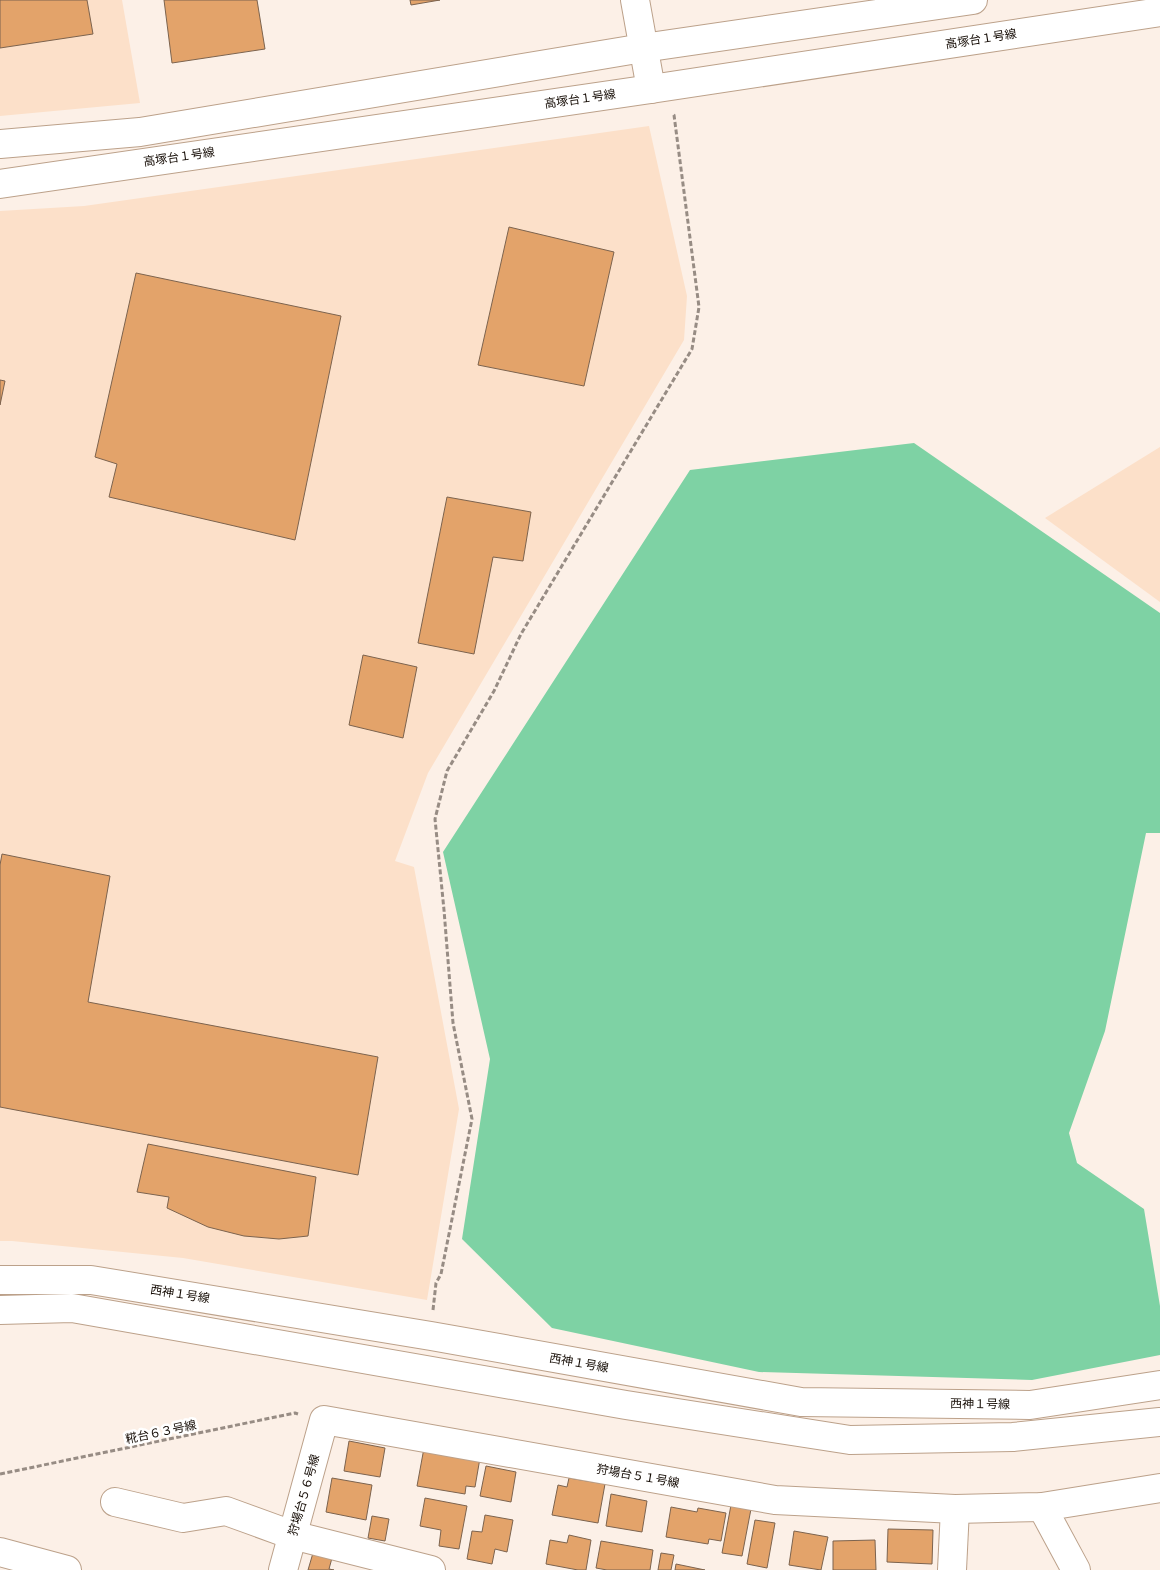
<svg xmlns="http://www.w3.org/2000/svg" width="1160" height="1570" viewBox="0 0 1160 1570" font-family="'Source Serif 4','Noto Sans JP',serif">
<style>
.built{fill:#fce0c9}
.forest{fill:#7ed2a4}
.building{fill:#e3a36a;stroke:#7c634e}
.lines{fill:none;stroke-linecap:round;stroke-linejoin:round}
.minor-casing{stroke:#bca18a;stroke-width:30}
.path{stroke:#978c84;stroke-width:3;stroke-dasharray:5 2.5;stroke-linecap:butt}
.minor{stroke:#fff;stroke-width:28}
.labels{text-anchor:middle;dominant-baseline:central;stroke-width:5;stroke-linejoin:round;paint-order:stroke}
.street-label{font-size:12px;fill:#160d06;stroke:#fff}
</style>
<rect width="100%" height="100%" fill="#fcf0e7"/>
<g class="built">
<polygon points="0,0 122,0 140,103 0,116"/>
<polygon points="649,126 687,296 684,340 428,773 395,861 414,867 459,1109 427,1300 183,1258 12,1241 0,1241 0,211 84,206"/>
<polygon points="1160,447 1160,602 1045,518"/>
</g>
<polygon class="forest" points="914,443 1160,613 1160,833 1146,833 1105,1031 1069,1133 1077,1163 1144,1209 1160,1306 1160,1355 1032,1380 759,1372 552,1328 462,1239 490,1059 443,852 690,470"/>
<g class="building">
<polygon points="0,0 87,0 93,34 0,48"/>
<polygon points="164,0 257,0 265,49 172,63"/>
<polygon points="410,0 440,0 411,5"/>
<polygon points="509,227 614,252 584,386 478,365"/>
<polygon points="136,273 341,316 295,540 109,497 117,464 95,457"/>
<polygon points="0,380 5,381 0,405"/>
<polygon points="447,497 531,512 523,561 493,557 474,654 418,643"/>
<polygon points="363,655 417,667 403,738 349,725"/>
<polygon points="2,854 110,876 88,1002 378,1057 358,1175 0,1107 0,865"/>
<polygon points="148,1144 316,1177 308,1236 279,1239 244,1236 208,1227 167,1208 169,1197 137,1192"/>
<polygon points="349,1441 385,1448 380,1477 344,1471"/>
<polygon points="424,1448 480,1458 475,1487 466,1486 465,1494 417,1486"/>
<polygon points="486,1466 516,1472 511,1502 480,1496"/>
<polygon points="332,1478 372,1485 366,1520 326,1512"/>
<polygon points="569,1478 605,1484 598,1523 552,1515 558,1485 567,1487"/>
<polygon points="611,1494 647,1501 642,1532 606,1526"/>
<polygon points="425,1498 467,1506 459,1549 439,1546 441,1530 420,1526"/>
<polygon points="731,1505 751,1509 742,1556 722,1553"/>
<polygon points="671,1507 697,1512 698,1508 726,1513 721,1541 709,1539 708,1544 666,1537"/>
<polygon points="485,1515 513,1520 507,1552 495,1549 492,1564 467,1559 472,1531 482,1532"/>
<polygon points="372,1516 389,1519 385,1541 368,1538"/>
<polygon points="755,1520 775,1523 767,1568 747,1564"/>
<polygon points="888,1529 933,1530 932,1564 887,1562"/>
<polygon points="794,1531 828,1537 821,1570 789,1565"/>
<polygon points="569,1535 591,1540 586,1570 578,1570 546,1564 550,1540 567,1543"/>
<polygon points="875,1540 876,1570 833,1570 833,1541"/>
<polygon points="601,1541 653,1550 650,1570 607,1570 596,1568"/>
<polygon points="313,1553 332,1558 329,1569 334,1570 308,1570"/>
<polygon points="661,1553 674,1555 671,1570 658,1570"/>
<polygon points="676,1564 705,1570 675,1570"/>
</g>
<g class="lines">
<defs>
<g id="minor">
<polyline points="635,0 651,89"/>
<polyline points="0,144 140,132 643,48 973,0"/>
<polyline points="0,184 651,89 1160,12"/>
<polyline points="0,1280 91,1280 431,1336 801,1402 1030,1405 1160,1385"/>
<polyline points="0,1310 72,1308 626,1405 850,1440 1013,1437 1160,1422"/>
<polyline points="115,1502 183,1518 226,1511 292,1535 431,1570"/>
<polyline points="1042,1507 1076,1570"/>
<polyline points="0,1552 67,1570"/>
<polyline points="283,1570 324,1420 775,1500 955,1509 1042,1507 1160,1488"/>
<polyline points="952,1570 955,1509"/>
</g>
</defs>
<use href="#minor" class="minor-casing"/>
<g class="path">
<polyline points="433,1310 436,1283 441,1274 472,1119 453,1023 444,910 435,819 447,771 494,691 521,634 692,349 699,307 674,115 673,114"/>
<polyline points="0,1474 295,1413 298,1414"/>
</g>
<use href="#minor" class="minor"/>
</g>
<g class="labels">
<g class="street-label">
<text transform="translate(981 39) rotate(-9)">高塚台１号線</text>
<text transform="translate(580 99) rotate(-8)">高塚台１号線</text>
<text transform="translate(179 157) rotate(-8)">高塚台１号線</text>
<text transform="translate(180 1294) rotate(9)">西神１号線</text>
<text transform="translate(579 1363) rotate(10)">西神１号線</text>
<text transform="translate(980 1404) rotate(1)">西神１号線</text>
<text transform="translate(161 1432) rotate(-12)">糀台６３号線</text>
<text transform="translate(638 1476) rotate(10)">狩場台５１号線</text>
<text transform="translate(304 1495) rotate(-74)">狩場台５６号線</text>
</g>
</g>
</svg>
